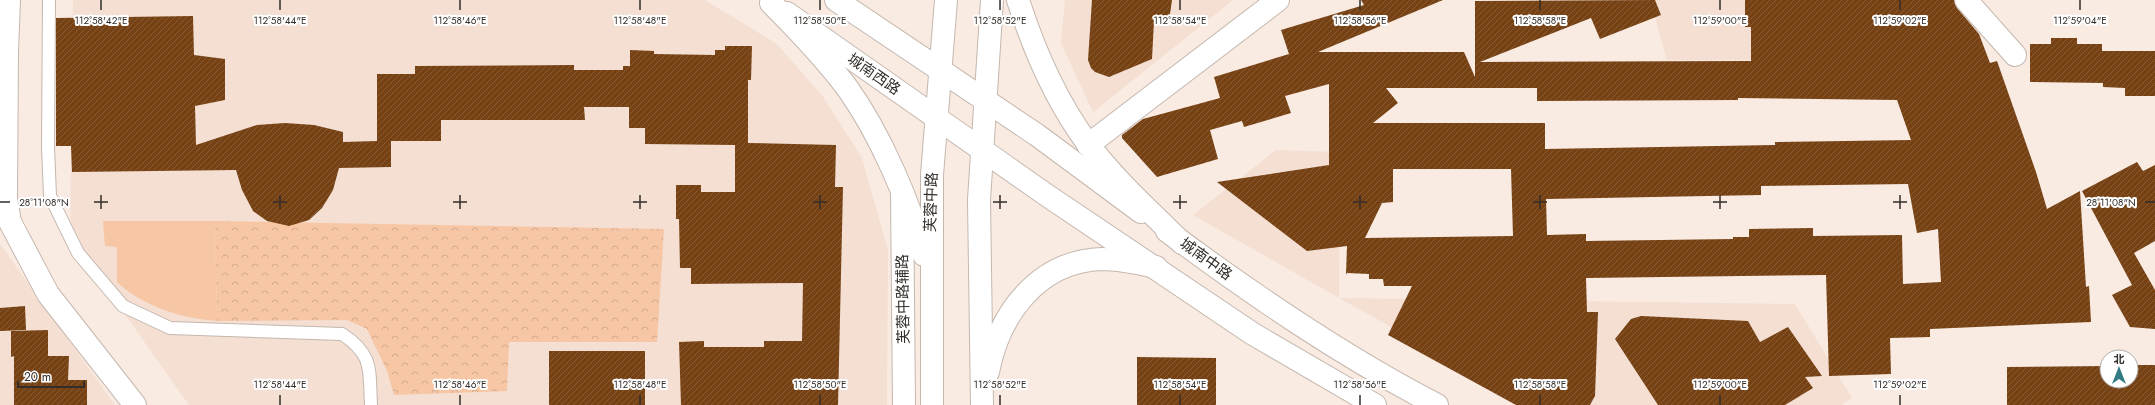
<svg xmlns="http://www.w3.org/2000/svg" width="2155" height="405" viewBox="0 0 2155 405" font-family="Jost,'Noto Sans SC',sans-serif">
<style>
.built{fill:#f4dfd2}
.park{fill:url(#park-crowns)}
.garden{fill:#f7c6a4}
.building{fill:url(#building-hatch);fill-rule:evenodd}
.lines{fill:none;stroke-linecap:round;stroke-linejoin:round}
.lane-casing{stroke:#c4b7ae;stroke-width:14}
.street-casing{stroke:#c4b7ae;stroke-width:24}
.secondary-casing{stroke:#c4b7ae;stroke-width:24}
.primary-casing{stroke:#c4b7ae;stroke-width:24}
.lane{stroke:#fff;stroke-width:12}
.street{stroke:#fff;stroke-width:22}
.secondary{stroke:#fff;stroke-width:22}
.primary{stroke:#fff;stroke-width:22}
.ticks{fill:none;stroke:#332e2a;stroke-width:1.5}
.labels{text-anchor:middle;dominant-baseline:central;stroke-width:4;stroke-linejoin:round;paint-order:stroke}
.street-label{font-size:15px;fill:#332e2a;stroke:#fff}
.ticks-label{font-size:10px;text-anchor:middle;fill:#332e2a;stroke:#fff;stroke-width:4;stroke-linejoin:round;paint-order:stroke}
</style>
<defs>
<pattern id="park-crowns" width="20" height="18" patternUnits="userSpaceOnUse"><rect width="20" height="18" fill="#f7c6a4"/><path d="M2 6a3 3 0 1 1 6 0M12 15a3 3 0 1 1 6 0" fill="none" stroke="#d4aa8d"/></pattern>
<pattern id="building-hatch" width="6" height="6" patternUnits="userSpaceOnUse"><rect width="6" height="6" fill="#764113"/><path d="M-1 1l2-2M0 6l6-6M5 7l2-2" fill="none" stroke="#855a35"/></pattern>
</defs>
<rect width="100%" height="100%" fill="#f9ebe2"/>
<g class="built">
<polygon points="73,0 705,0 777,44 824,98 862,158 888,250 887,405 189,405 70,237"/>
<polygon points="1065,0 1233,0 1093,112 1061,43"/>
<polygon points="1650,0 1959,0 1972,14 1887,60 1667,60"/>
<polygon points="1276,150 1340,152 1339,298 1795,304 1852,398 1842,405 1532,405 1339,298 1193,215"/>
<polygon points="0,244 115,405 0,405"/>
</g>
<polygon class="park" points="215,221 664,229 657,342 509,342 507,391 394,395 387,371 367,329 347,320 217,321"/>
<path class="garden" d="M103,221H215L217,321C181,318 144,307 117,282V247L105,246Z"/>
<g class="building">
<polygon points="1092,0 1172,0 1169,21 1154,21 1152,59 1109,77 1095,72 1091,68 1088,60"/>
<path d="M1361,0H1443L1318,52H1464L1475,77V1L1655,0L1661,15L1600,39L1591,18L1480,62L1751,61V27H1745V0H1954L1957,8L1979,34L1990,63L1997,61L2036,172L2047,209L2080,191L2086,287L2089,286L2091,322L1930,329V337L1890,338L1891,374L1829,376L1826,275L1586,278L1587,312H1598L1595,396L1590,405H1516L1388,335L1412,286H1384L1383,279H1369V274L1347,273L1346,275L1347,246L1307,251L1217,182L1329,165V84L1285,96L1291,113L1244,127L1242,121L1210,130L1218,159L1157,177L1122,138V135L1143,119L1220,98L1214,77L1289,54L1281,30L1364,5ZM1386,88H1537V101L1738,100V98L1897,100L1911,140L1775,142V145L1545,149V123H1373L1398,103ZM1393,169H1511L1513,236L1365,238L1382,203L1393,202ZM1908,184L1917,233L1938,229L1941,282L1903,284L1902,235L1813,236V228L1749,229V237H1733V239L1586,241V234L1547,235L1546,199L1761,195V186Z"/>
<polygon points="193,16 194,55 225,59 225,100 195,106 196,145 257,125 285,123 314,125 343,132 343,142 377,141 377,74 415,74 415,66 574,65 574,70 623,70 623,66 630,66 630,50 654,51 654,54 715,55 715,50 725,50 725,46 752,46 751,80 748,80 748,143 836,145 835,187 843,187 838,405 681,405 679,342 704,341 704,347 764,347 764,341 802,341 803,283 691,284 691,268 680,268 679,219 676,219 676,185 701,185 701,192 735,192 735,145 645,144 645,128 629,128 629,107 584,107 585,120 441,120 441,141 391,141 391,167 339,168 333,190 322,208 309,220 289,226 267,221 253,211 242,190 236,170 72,172 71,146 56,146 56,18"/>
<polygon points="2051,38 2077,38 2077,44 2102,44 2102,51 2155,51 2155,96 2125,96 2125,88 2103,87 2103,83 2030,82 2030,44 2051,44"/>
<polygon points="2137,162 2143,171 2155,165 2155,241 2134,253 2155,290 2155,329 2130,327 2112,295 2132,285 2082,191"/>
<polygon points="25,306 26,330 0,331 0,308"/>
<polygon points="1641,316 1748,321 1760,342 1788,327 1822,376 1805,377 1813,388 1785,405 1658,405 1615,339 1631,319"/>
<polygon points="48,330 48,356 69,356 68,380 87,380 87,405 14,405 14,356 11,357 11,331"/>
<rect x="549" y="351" width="96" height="54"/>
<polygon points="1137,357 1216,358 1216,405 1137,405"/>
<polygon points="2131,365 2155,365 2155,405 2007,405 2007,367 2107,366 2107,381 2131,381"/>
</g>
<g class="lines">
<defs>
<path id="lane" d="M49,0L48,147L50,196L78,253L123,306L170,328L342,334C374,355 369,370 371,405"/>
<g id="street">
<polyline points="9,0 7,51 6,198 10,222 48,294 135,405"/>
<polyline points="1966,0 2015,55"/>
<polyline points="1088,145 1278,0"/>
</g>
<g id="secondary">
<polyline points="836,0 1037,135 1141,212"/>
<polyline points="787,13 1045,194 1253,334 1375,405"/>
<polyline points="902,193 904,405"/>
<path d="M1167,231C1253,295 1342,356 1437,405"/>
</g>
<g id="primary">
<path d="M1018,0C1034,50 1056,101 1088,144C1115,180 1150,211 1182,243"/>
<path d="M771,3C798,30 825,58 848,89C880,134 909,201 924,255"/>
<path d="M988,372C999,314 1038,261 1102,259C1120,259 1138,263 1156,267"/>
<polyline points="932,405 932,175 946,0"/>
<polyline points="982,405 979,200 992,0"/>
</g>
</defs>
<use href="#lane" class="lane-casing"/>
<use href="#street" class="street-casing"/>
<use href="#secondary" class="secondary-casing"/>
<use href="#primary" class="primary-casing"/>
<use href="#lane" class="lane"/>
<use href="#street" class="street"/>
<use href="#secondary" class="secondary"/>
<use href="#primary" class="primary"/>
</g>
<path class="ticks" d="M101,0V10M280,0V10M460,0V10M640,0V10M820,0V10M1000,0V10M1180,0V10M1360,0V10M1540,0V10M1720,0V10M1900,0V10M2080,0V10M101,195V209M280,195V209M460,195V209M640,195V209M820,195V209M1000,195V209M1180,195V209M1360,195V209M1540,195V209M1720,195V209M1900,195V209M0,202H10M94,202H108M273,202H287M453,202H467M633,202H647M813,202H827M993,202H1007M1173,202H1187M1353,202H1367M1533,202H1547M1713,202H1727M1893,202H1907M2145,202H2155M280,395V405M460,395V405M640,395V405M820,395V405M1000,395V405M1180,395V405M1360,395V405M1540,395V405M1720,395V405M1900,395V405"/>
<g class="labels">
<g class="street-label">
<text transform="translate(874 74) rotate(35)">城南西路</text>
<text transform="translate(931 202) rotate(-88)">芙蓉中路</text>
<text transform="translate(1206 259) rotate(36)">城南中路</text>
<text transform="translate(903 299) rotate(-91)">芙蓉中路辅路</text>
</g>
</g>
<g class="ticks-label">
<text x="101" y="24">112°58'42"E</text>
<text x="280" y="24">112°58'44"E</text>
<text x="460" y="24">112°58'46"E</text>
<text x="640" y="24">112°58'48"E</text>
<text x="820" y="24">112°58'50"E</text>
<text x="1000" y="24">112°58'52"E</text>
<text x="1180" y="24">112°58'54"E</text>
<text x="1360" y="24">112°58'56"E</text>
<text x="1540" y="24">112°58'58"E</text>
<text x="1720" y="24">112°59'00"E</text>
<text x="1900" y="24">112°59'02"E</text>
<text x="2080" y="24">112°59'04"E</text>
<text x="44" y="206">28°11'08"N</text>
<text x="2111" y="206">28°11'08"N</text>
<text x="280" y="388">112°58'44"E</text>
<text x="460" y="388">112°58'46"E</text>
<text x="640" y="388">112°58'48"E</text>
<text x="820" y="388">112°58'50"E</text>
<text x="1000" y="388">112°58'52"E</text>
<text x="1180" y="388">112°58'54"E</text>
<text x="1360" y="388">112°58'56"E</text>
<text x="1540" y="388">112°58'58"E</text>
<text x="1720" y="388">112°59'00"E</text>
<text x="1900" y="388">112°59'02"E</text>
</g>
<g transform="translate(2119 369)"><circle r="19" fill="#ffffff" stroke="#adabaa"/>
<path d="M0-3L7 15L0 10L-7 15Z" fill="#337b84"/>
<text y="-6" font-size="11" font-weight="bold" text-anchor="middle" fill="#332e2a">北</text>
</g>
<path d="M18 381v6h66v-6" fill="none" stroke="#332e2a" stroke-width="2"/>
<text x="24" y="381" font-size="12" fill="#332e2a" stroke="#ffffff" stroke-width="3" paint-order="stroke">20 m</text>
</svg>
